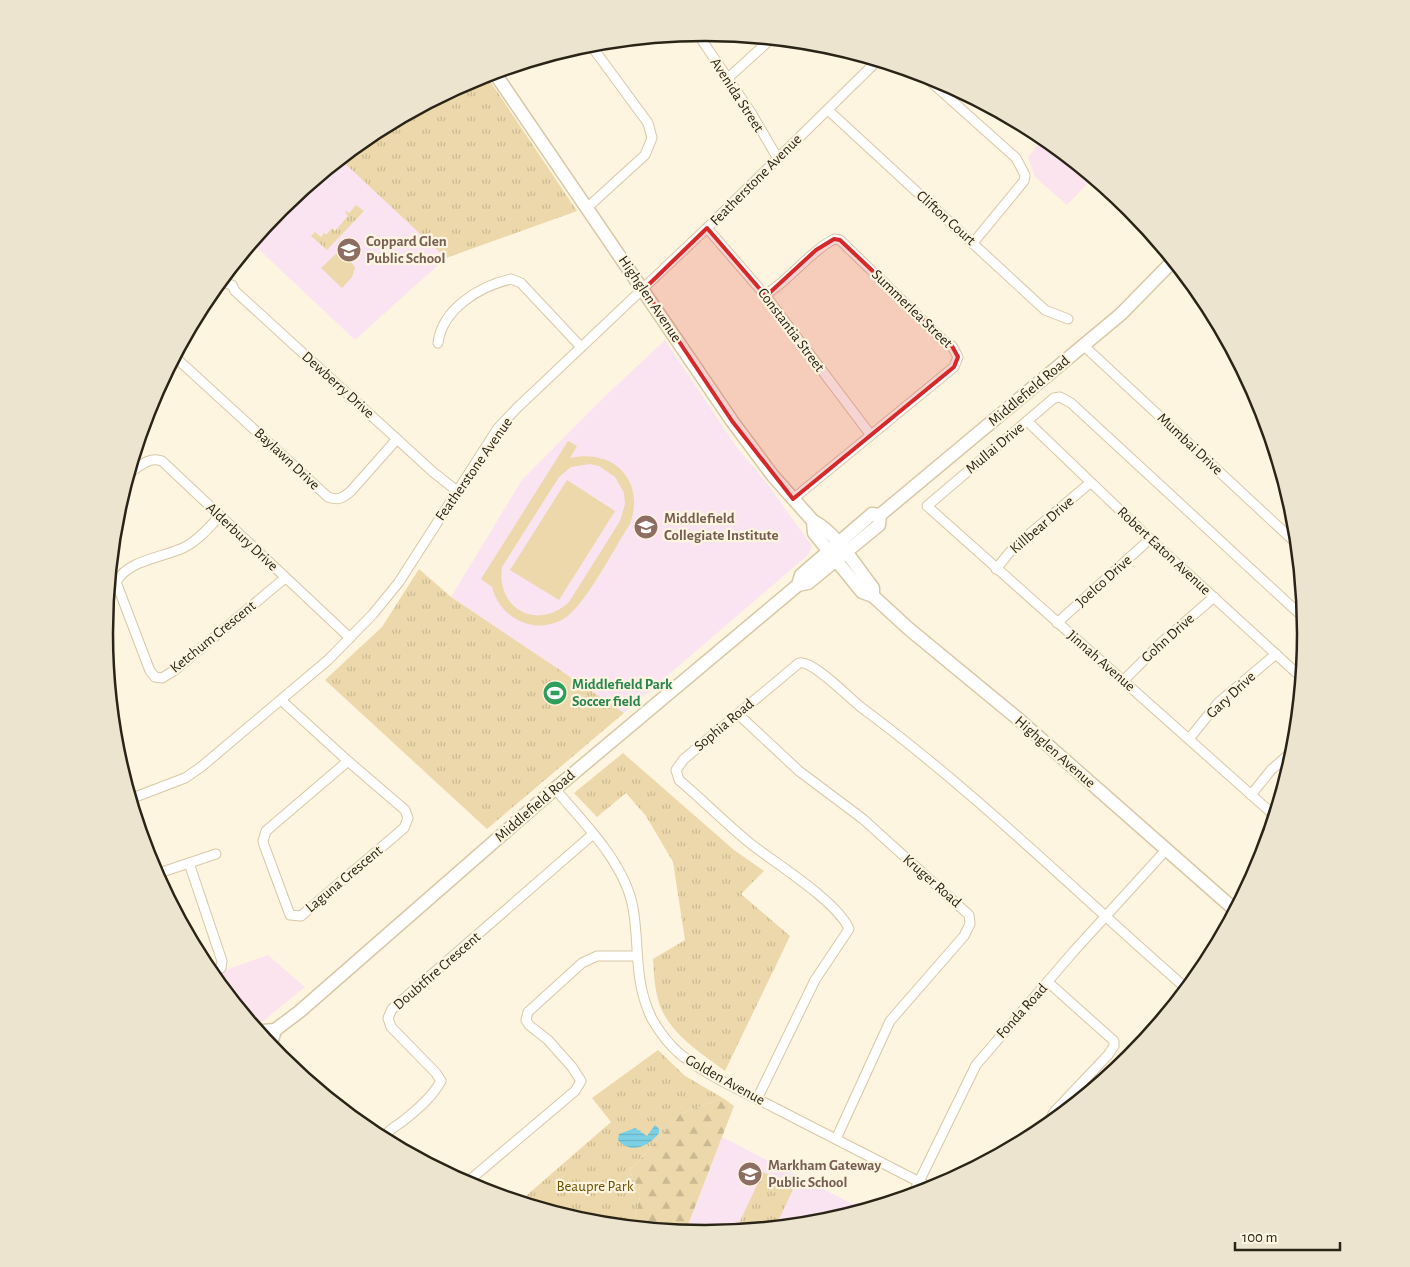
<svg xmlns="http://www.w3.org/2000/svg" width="1410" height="1267" viewBox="0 0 1410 1267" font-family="'Alegreya Sans',sans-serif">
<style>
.commercial{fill:#fce4ef}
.education{fill:#fae4f2}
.grass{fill:#ecd8aa;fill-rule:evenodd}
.forest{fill:url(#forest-firs)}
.park{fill:url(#park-tufts)}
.water{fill:url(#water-rules)}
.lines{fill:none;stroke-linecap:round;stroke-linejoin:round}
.street-casing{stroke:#d7c8a6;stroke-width:11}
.secondary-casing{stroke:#d7c8a6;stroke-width:15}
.street{stroke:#fff;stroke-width:9}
.secondary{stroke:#fff;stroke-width:12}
.marked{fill:#d62828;fill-opacity:0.2;stroke:#d62828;stroke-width:4;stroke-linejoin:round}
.labels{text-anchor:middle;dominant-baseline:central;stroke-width:4.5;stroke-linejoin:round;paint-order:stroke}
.street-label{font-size:15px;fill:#2a2417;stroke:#fef5e0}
.education-label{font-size:15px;font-weight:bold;fill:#785e54;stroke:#fef5e0;text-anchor:start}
.leisure-label{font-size:15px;font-weight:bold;fill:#27864d;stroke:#fef5e0;text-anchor:start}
.park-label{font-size:15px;fill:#6c5100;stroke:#fef5e0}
.rim{fill:none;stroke:#2a2417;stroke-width:2.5}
</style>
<defs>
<pattern id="forest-firs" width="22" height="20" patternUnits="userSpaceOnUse" patternTransform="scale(1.25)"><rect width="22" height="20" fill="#ecd8aa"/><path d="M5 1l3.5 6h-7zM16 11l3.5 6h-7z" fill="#cbb992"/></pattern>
<pattern id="park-tufts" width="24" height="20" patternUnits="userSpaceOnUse" patternTransform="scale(1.25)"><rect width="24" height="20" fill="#ecd8aa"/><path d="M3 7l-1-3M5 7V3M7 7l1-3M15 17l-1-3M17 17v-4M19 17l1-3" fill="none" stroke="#cbb992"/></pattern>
<pattern id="water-rules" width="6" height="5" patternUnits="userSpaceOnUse" patternTransform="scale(1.25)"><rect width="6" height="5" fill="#7cd0e5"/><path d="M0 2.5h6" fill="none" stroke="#6bb2c4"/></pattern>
</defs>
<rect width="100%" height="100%" fill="#fef5e0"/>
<g class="commercial">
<polygon points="1044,138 1093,178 1067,205 1035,177 1028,157"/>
<polygon points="268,955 305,987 255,1028 211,975"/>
</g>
<g class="education">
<polygon points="340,159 446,258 355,340 252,243 280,208"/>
<polygon points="665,340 738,449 767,483 812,546 808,555 624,713 451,597 522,480 602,399"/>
<polygon points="722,1137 864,1210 822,1223 705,1234 687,1233 688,1225"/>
</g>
<g class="grass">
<polygon points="340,250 346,253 355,268 352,277 342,288 321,268"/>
<path d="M568,441L577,446L570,458C613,448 646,480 630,524C615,547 590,596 570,614C557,626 536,629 520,621C505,614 496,602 492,587L481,579ZM590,464L599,466L615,477L624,493L625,504L620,521L569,602C538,631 496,610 502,567L559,477L571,467Z"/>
<polygon points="567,480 615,511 559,600 510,570"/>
</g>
<polygon class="forest" points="723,1098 734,1106 688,1225 687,1233 633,1227 640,1196 629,1169 636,1164 680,1114"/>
<g class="park">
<polygon points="486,75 577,211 446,258 340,159 371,134 475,78"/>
<polygon points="356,205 364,211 327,250 311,236 315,232 321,237 324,233 326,235 332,228 335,231 348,216 345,212 346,211 349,213"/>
<polygon points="419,569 451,597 624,713 487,829 325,680 382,627"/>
<path d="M623,753L734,850L764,871L741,894L790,936L725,1071C704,1055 678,1039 665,1016C655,1000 654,977 653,959L685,940L673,862L646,816L626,793L597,817L574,793Z"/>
<polygon points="658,1050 685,1076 723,1098 680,1114 636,1164 629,1169 640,1196 633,1227 587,1223 519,1202 611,1122 592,1098"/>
<polygon points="763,1172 794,1187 776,1226 767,1222 765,1226 755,1221 750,1230 735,1232"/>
</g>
<path class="water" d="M655,1125L659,1129V1133C649,1146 631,1155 618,1140L619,1134L635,1128L647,1136Z"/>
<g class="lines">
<defs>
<g id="street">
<polyline points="697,33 750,111 777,157"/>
<polyline points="922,74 1016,158 1025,175 1024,181 973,243"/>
<polyline points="728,78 771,39"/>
<polyline points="828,110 1045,310 1068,319"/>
<polyline points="588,207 645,155 652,138 648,123 590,44"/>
<polyline points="707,228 765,295 870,434"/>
<polyline points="220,282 232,285 235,291 433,472 457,491"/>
<path d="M765,295C791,279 808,253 834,239L840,240L944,341L952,346L958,357L954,367L793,499"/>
<path d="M438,343C442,309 480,286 511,279L521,283L581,347"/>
<polyline points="1083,345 1297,544"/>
<path d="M175,357L328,497C338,501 343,498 351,491L397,439"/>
<polyline points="1027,421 1150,539 1302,678"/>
<path d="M128,474C139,467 149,456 162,461L350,638"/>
<path d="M220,516C209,527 199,540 185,547C163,558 129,559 116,582L150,671L155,677L162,678L175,670L285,578"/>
<polyline points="996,569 1014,547 1090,483"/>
<polyline points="1057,623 1150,539"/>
<polyline points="1123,681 1161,643 1214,597"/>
<polyline points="281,700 348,761 405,810 408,818 404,828 301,916 290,915 264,845 263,841 266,831 348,761"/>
<polyline points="738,714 799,771 863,819 969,915 970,924 964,936 890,1021 836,1139"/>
<polyline points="1189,739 1218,703 1276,654"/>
<path d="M555,789C584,823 625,863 633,908C640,947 633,980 652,1019C659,1031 669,1045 680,1054C707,1076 744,1092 775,1108C828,1135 881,1162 933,1189"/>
<polyline points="1251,795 1271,770 1294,750"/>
<polyline points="130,799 185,778 201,767 328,660 373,614 399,582 498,428 517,408 707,228 877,61"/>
<polyline points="1275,816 927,506 1054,398 1060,397 1071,403 1305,619"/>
<polyline points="189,863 222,961 221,968 209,972"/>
<polyline points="156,874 216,854"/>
<path d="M757,1099L815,980L849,929C838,902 775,863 751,844C726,824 704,801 679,780L676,770L684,759L799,663C812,659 849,698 862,708C977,793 1079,895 1187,989"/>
<polyline points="1046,1128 1054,1112 1108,1055 1114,1046 1114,1041 1048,982"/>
<path d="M384,1140C387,1130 395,1127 403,1121C418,1109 432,1097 441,1081L436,1073L391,1027L388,1018L392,1009L592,835"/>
<polyline points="465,1184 575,1091 581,1081 572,1067 548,1040 529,1025 526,1020 528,1012 582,963 597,956 636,956"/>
<polyline points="912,1196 976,1065 1074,951 1166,850"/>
</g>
<g id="secondary">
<path d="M494,72L732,421L773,476L813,521C836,532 857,568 873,588V596"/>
<polyline points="813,521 814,533 862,592 873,596 909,629 1017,718 1235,910"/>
<polyline points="798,585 801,575 872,514 880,515"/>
<polyline points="260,1034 263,1031 275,1030 299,1012 544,798 798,585 808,583 879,525 880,515 1121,314 1173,261"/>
<polyline points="268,1044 272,1040 275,1030"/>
</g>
</defs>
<use href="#street" class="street-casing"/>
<use href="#secondary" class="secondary-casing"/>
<use href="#street" class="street"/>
<use href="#secondary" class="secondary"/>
</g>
<path class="marked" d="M707,228L766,296L816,250L834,239L840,240L952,346L958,357L954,367L793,499L732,421L644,289Z"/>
<defs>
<symbol id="school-disc" viewBox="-11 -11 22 22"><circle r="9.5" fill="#8d6e63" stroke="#fef5e0"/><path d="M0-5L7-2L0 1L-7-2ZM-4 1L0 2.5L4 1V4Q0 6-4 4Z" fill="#fff"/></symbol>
<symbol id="stadium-disc" viewBox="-11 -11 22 22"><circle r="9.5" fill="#2e9e5b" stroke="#fef5e0"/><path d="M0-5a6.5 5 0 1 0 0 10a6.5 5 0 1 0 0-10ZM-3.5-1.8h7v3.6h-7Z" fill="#fff"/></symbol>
</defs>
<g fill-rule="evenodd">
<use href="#school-disc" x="335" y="236" width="28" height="28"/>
<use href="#school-disc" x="632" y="513" width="28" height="28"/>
<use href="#stadium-disc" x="541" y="679" width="28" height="28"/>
<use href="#school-disc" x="736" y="1160" width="28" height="28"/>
</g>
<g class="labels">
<g class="street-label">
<text transform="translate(737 95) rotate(57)">Avenida Street</text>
<text transform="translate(756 180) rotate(-45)">Featherstone Avenue</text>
<text transform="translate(946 218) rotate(42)">Clifton Court</text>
<text transform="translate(650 299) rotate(56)">Highglen Avenue</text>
<text transform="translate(912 309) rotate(44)">Summerlea Street</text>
<text transform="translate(791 330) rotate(53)">Constantia Street</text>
<text transform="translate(338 385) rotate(42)">Dewberry Drive</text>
<text transform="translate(1029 391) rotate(-40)">Middlefield Road</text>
<text transform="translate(1190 444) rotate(43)">Mumbai Drive</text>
<text transform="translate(995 448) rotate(-40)">Mullai Drive</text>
<text transform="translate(287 459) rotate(43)">Baylawn Drive</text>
<text transform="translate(474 469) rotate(-55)">Featherstone Avenue</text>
<text transform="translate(1042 525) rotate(-41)">Killbear Drive</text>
<text transform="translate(242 537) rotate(43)">Alderbury Drive</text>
<text transform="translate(1164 551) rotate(43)">Robert Eaton Avenue</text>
<text transform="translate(1104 581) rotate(-42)">Joelco Drive</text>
<text transform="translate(213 637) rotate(-39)">Ketchum Crescent</text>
<text transform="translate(1168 638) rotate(-42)">Gohn Drive</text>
<text transform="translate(1101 661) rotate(41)">Jinnah Avenue</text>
<text transform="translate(1231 695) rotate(-43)">Gary Drive</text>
<text transform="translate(724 725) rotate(-40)">Sophia Road</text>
<text transform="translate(1055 752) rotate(41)">Highglen Avenue</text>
<text transform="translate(535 806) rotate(-41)">Middlefield Road</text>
<text transform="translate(344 879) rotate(-40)">Laguna Crescent</text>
<text transform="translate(932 881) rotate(41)">Kruger Road</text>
<text transform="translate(437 971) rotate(-41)">Doubtfire Crescent</text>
<text transform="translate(1022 1011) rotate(-48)">Fonda Road</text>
<text transform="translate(725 1080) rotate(29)">Golden Avenue</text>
</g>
<g class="education-label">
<text x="366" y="241">Coppard Glen<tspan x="366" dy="17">Public School</tspan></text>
<text x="664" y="518">Middlefield<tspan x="664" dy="17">Collegiate Institute</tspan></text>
<text x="768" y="1165">Markham Gateway<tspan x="768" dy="17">Public School</tspan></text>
</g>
<g class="leisure-label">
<text x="572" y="684">Middlefield Park<tspan x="572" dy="17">Soccer field</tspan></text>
</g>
<g class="park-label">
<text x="595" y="1186">Beaupre Park</text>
</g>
</g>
<path d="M0 0H1410V1267H0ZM113 633a592 592 0 1 1 1184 0a592 592 0 1 1-1184 0Z" fill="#ede4d0" fill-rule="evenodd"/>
<path class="rim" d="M113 633a592 592 0 1 1 1184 0a592 592 0 1 1-1184 0Z"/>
<path d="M1235 1242v8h105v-8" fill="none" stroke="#2a2417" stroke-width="2.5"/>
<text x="1242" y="1242" font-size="15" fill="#2a2417" stroke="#fef5e0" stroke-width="4" paint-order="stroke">100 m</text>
</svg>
